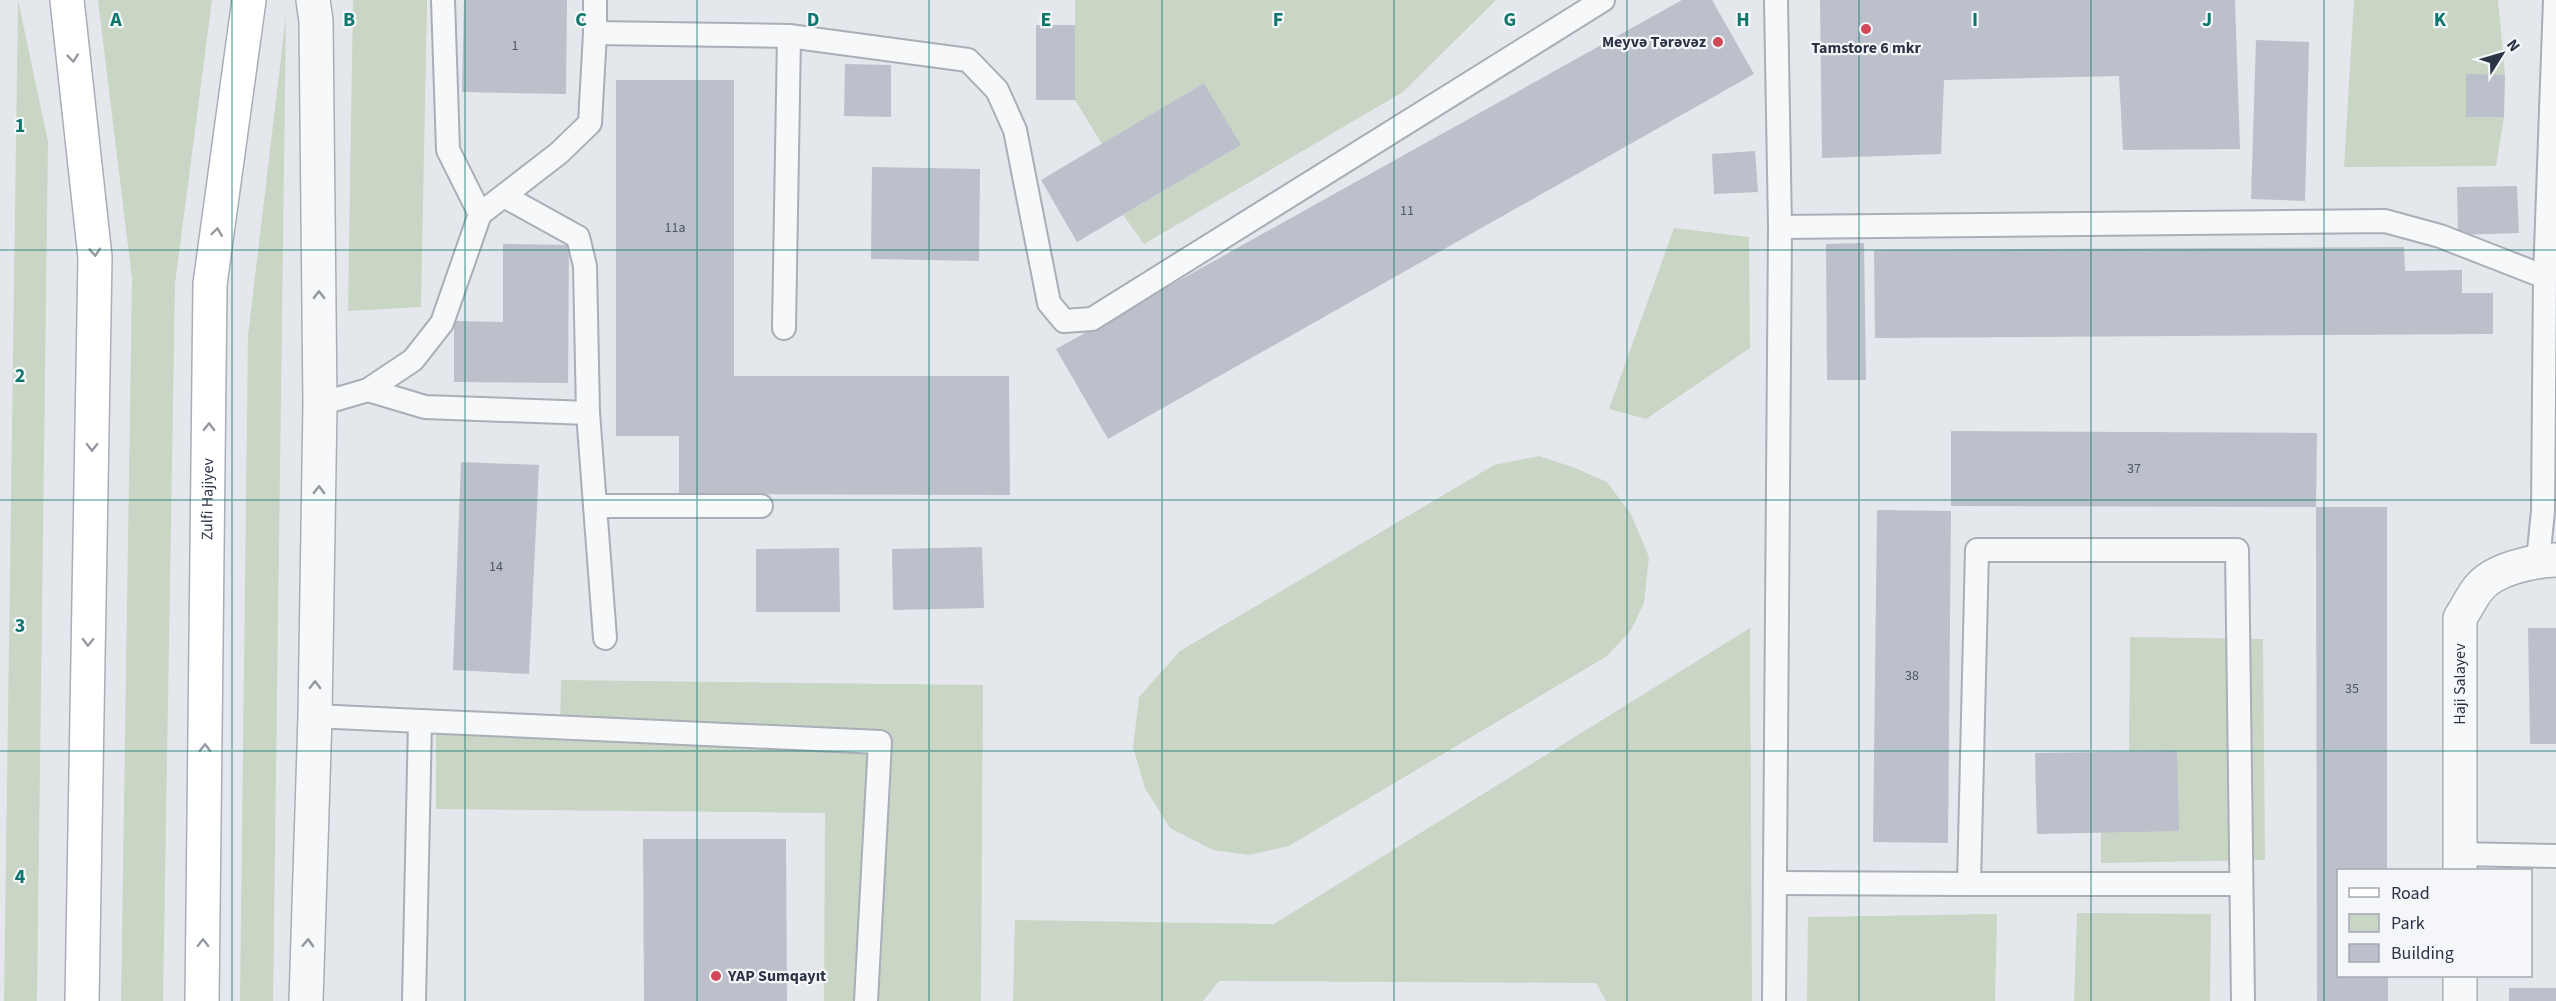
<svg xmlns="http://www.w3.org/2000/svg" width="2556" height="1001" viewBox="0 0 2556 1001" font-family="'Source Sans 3',sans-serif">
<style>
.green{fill:#c9d6c5}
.building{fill:#bbc0ca}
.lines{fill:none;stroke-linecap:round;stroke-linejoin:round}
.service-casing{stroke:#a9aeb7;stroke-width:26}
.minor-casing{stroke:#a9aeb7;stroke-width:36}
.secondary-casing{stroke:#a9aeb7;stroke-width:36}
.service{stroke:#f7f8fa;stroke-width:22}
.minor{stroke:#f7f8fa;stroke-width:33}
.secondary{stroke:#fff;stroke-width:33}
.oneway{stroke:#959aa2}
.oneway2{stroke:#9196a0}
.grid{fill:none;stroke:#0f766e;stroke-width:1.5;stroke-opacity:0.55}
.poi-dot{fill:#d1495b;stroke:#f4f6f9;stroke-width:2}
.labels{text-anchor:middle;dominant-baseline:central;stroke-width:4.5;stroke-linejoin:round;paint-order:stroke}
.number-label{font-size:14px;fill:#4f5766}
.poi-label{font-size:16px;font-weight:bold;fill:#2b3445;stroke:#f4f6f9;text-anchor:end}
.street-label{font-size:16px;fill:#2b3445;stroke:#f4f6f9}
.grid-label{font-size:20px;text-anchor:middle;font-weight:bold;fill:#0f766e;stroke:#f4f6f9;stroke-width:4.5;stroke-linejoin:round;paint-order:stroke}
</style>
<rect width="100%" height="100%" fill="#e4e7ec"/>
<g class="green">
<polygon points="18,0 48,142 37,1001 4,1001"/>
<polygon points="98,0 212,0 175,284 163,1001 121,1001 132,279"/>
<polygon points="353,0 427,0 421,307 348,311"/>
<polygon points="1075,0 1496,0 1403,92 1144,244 1123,215 1241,145 1204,83 1102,144 1075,100"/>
<polygon points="2354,0 2498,0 2505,75 2467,75 2466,116 2504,117 2496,166 2344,167"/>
<polygon points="286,15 273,1001 240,1001 248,336"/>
<polygon points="1674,228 1749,237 1750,348 1646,419 1609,409"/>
<polygon points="1539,456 1575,468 1607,482 1631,514 1649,557 1644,603 1631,630 1607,656 1289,846 1249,855 1213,850 1170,828 1145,788 1133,747 1139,697 1180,651 1494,465"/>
<polygon points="1750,628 1752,1001 1606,1001 1596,983 1219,981 1203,1001 1013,1001 1015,920 1274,924"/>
<polygon points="2130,637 2263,639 2265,860 2101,863 2101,833 2176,751 2129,751"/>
<polygon points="561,680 983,685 981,1001 824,1001 825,813 436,809 436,733 560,734"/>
<polygon points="2077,913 2211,914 2210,1001 2074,1001"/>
<polygon points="1997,914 1995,1001 1807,1001 1808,917"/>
</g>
<g class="building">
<polygon points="464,0 567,0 566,94 462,92"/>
<polygon points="1682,0 1712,0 1754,74 1108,439 1056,349"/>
<polygon points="1820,0 2235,0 2240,149 2123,150 2119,76 1944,80 1941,154 1822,158"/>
<rect x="1036" y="25" width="39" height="75"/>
<polygon points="2256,40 2309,42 2305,201 2251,199"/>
<polygon points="845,64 891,65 891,117 844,116"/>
<polygon points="2466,74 2505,75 2504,117 2466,117"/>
<polygon points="616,80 734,80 734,376 1009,376 1010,495 679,494 679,436 616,436"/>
<polygon points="1204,83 1241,145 1077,242 1041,180"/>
<polygon points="1755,151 1758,192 1714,194 1712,154"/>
<polygon points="872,167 980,169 979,261 871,259"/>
<polygon points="2517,186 2519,233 2458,235 2457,187"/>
<polygon points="1864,243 1866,380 1827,380 1826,244"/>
<polygon points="503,244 569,245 568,383 454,382 454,321 503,322"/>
<polygon points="2404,247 2405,271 2462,270 2462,293 2493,293 2493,334 1875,338 1874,250"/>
<polygon points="1951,431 2317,433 2316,507 1951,506"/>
<polygon points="461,462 539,465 529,674 453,670"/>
<polygon points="2316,507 2387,507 2387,870 2338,870 2338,976 2388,976 2388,1001 2317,1001"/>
<polygon points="1877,510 1951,511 1948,843 1873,842"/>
<polygon points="982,547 984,608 893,610 892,549"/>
<polygon points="839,548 840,612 756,612 756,549"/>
<polygon points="2528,628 2556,628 2556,744 2530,744"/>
<polygon points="2177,751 2179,831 2037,834 2035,753"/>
<polygon points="643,839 786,839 787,1001 644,1001"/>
<rect x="2509" y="988" width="47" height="13"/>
</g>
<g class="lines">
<defs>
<g id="service">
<polyline points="443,0 448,150 480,214"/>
<polyline points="595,33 595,0"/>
<polyline points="504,196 578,237 585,266 588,413 605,638"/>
<polyline points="1780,227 2385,221 2440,236 2545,277"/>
<polyline points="784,328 789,36"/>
<polyline points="368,390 425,407 588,413"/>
<polyline points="320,404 368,390 413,360 442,323 480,214 559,153 590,123 595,33 789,36 968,60 997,90 1015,130 1049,303 1064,321 1092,319 1603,0"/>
<polyline points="595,506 761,506"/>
<polyline points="2538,560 2543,511 2545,277 2555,0"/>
<polyline points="315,716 420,721 414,1001"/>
<polyline points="420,721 880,742 866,1001"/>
<polyline points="2460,854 2556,856"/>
<polyline points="1775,883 1969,884 1977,550 2237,550 2243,1001"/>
<polyline points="1969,884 2241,884"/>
<polyline points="1774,1001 1780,227 1776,0"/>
</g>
<g id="minor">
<path d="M2460,870V618C2466,609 2471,598 2478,589C2493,569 2532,561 2556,560"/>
<polyline points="306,1001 315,716 320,404 316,21 313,0"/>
<polyline points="2460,1001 2460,976"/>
</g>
<g id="secondary">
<polyline points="67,0 95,257 82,1001"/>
<path id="s1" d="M202,1001L210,284L249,0"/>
</g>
</defs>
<use href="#service" class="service-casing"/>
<use href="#minor" class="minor-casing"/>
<use href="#secondary" class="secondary-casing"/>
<use href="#service" class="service"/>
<use href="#minor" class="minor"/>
<use href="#secondary" class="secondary"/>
</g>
<defs><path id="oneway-chevron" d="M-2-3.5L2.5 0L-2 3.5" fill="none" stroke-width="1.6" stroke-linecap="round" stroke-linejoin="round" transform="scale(1.5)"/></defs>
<g class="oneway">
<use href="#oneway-chevron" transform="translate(73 58) rotate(84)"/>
<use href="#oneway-chevron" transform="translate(217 232) rotate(-82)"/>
<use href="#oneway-chevron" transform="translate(95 252) rotate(86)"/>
<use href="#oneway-chevron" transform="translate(209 427) rotate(-89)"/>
<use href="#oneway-chevron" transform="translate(92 447) rotate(91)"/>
<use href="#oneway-chevron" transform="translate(88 642) rotate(91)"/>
<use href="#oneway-chevron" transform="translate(205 748) rotate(-89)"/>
<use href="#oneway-chevron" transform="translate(203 943) rotate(-89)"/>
</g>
<g class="oneway2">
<use href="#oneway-chevron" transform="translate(319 295) rotate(-91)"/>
<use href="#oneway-chevron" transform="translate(319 490) rotate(-89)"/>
<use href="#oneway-chevron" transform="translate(315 685) rotate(-89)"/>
<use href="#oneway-chevron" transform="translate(308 943) rotate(-88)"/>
</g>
<path class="grid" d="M232,0V1001M465,0V1001M697,0V1001M929,0V1001M1162,0V1001M1394,0V1001M1627,0V1001M1859,0V1001M2091,0V1001M2324,0V1001M0,250H2556M0,500H2556M0,751H2556"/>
<g class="poi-dot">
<circle cx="1866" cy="29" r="6"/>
<circle cx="1718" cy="42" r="6"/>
<circle cx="716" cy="976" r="6"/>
</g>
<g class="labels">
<g class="number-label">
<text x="515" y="46">1</text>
<text x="1407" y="211">11</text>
<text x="675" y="228">11a</text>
<text x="2134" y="469">37</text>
<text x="496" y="567">14</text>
<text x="1912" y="676">38</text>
<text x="2352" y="689">35</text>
</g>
<g class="poi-label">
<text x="1706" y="42">Meyvə Tərəvəz</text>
<text x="1866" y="48" text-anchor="middle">Tamstore 6 mkr</text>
<text x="728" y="976" text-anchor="start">YAP Sumqayıt</text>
</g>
<g class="street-label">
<text stroke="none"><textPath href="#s1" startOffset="502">Zulfi Hajiyev</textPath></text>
<text transform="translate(2460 684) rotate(-90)">Haji Salayev</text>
</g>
</g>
<g class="grid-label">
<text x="116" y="26">A</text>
<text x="349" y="26">B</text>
<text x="581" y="26">C</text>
<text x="813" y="26">D</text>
<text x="1046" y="26">E</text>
<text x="1278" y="26">F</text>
<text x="1510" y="26">G</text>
<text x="1743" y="26">H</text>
<text x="1975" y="26">I</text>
<text x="2207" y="26">J</text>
<text x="2440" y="26">K</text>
<text x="20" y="132">1</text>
<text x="20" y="382">2</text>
<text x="20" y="632">3</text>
<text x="20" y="883">4</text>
</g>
<rect x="2337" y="869" width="195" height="108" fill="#f4f6f9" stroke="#a4a8b1" stroke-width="1.5"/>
<rect x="2349" y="888" width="30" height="9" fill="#ffffff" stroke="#a4a8b1" stroke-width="1.5"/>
<text x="2391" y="899" font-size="18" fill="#2b3445">Road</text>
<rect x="2349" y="914" width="30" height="18" fill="#c9d6c5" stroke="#a4a8b1" stroke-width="1.5"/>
<text x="2391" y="929" font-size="18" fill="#2b3445">Park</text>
<rect x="2349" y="944" width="30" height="18" fill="#bbc0ca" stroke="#a4a8b1" stroke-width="1.5"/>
<text x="2391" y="959" font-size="18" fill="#2b3445">Building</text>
<g transform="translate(2502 54) rotate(53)" stroke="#f4f6f9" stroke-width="4.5" paint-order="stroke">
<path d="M0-4.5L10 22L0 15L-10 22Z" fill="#2b3445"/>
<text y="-9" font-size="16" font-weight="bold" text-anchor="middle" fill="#2b3445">N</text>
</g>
</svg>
